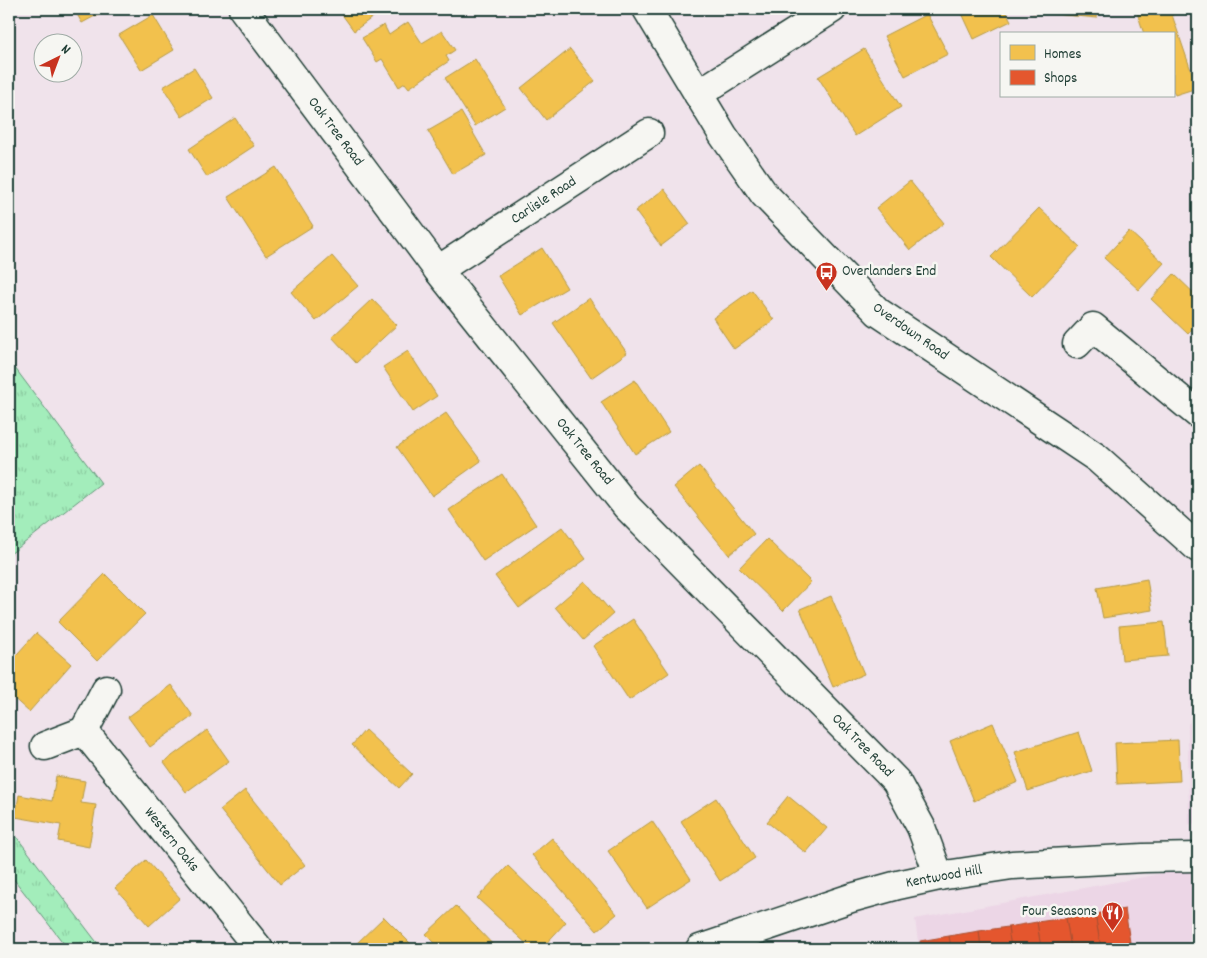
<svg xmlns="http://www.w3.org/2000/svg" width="1207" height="958" viewBox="0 0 1207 958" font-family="Dekko,sans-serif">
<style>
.built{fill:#ecd6e6}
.park{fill:url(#park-tufts);stroke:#619578}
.homes{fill:#f2c14e;stroke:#b39946}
.shops{fill:#e4572e;stroke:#a94f30}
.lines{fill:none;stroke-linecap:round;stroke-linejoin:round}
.street-casing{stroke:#1f3d34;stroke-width:31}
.secondary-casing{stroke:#1f3d34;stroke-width:31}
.street{stroke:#f6f6f2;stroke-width:28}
.secondary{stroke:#f6f6f2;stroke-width:28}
.labels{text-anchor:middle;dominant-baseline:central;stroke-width:5;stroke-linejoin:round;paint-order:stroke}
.street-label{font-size:15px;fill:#1f3d34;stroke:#f6f6f2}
.poi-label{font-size:15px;fill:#1f3d34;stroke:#f6f6f2;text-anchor:start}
</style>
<defs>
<pattern id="park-tufts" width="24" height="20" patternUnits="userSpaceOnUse" patternTransform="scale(1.25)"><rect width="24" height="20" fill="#a3edbb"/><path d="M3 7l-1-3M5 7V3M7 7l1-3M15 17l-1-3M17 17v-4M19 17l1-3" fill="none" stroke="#8ccca1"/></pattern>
</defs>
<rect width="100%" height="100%" fill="#f0e3eb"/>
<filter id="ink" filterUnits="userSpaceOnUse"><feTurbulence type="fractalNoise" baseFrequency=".02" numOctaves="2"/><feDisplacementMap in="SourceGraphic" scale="10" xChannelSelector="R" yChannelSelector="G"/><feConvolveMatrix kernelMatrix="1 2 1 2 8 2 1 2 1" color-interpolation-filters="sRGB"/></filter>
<g filter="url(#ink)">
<g class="built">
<polygon points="1198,711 1198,823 1189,824 1188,724"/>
<polygon points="1198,867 1198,921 1185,949 919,949 915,919"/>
</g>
<g class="park">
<polygon points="9,360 101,483 9,555"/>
<polygon points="9,827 102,949 68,949 9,873"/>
</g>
<g class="homes">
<polygon points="74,9 108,9 82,23"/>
<polygon points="338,9 384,9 354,31"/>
<polygon points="960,9 1005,9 1011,21 974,39"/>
<polygon points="1033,9 1098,9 1097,18 1032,12"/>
<polygon points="1136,9 1170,9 1197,88 1175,95 1173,91 1173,34 1144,34"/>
<polygon points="927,14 948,54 905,76 884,36"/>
<polygon points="153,15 174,50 141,70 119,35"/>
<polygon points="408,22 422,43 442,31 455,50 446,56 449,61 409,88 405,83 399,87 382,59 377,62 362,38 384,25 389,35"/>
<polygon points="570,49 595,81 546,120 521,88"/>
<polygon points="864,49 901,107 855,136 818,77"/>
<polygon points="475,59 505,107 475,126 445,78"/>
<polygon points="194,68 213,98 182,117 163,87"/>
<polygon points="461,112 486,155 453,174 428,131"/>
<polygon points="235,118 254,146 207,177 189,149"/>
<polygon points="276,167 313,226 266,256 228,197"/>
<polygon points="910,181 944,223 910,250 876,208"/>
<polygon points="664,189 690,224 661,246 635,211"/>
<polygon points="1039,208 1080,247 1032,297 991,257"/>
<polygon points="1129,231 1164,263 1139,290 1104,258"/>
<polygon points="542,248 567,288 522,315 498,276"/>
<polygon points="332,256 358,286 316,321 291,292"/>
<polygon points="1174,274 1198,297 1198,323 1188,334 1151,299"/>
<polygon points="752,290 774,320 734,349 713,318"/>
<polygon points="589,298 627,353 591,378 553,323"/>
<polygon points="372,299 397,325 356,363 332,337"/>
<polygon points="408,351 437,396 413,412 383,367"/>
<polygon points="635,380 669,432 635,454 601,402"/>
<polygon points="446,413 481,461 432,496 397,447"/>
<polygon points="699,466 754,534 729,555 674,487"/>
<polygon points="502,474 536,525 483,561 449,510"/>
<polygon points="562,527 586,559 519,608 495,576"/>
<polygon points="767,539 811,582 783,611 739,568"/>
<polygon points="105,574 145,614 97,661 58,622"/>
<polygon points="1147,579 1152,610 1103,618 1097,588"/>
<polygon points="585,581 613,614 583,640 555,607"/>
<polygon points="831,596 864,674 833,687 800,609"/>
<polygon points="633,619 669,673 629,700 593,646"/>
<polygon points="1164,622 1168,656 1122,660 1119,626"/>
<polygon points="36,633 71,664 29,712 9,694 9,663"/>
<polygon points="171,685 193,716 150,747 128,717"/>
<polygon points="993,723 1018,782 974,801 950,741"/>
<polygon points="207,730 229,761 186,792 164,762"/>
<polygon points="365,730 412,774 399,788 352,745"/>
<polygon points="1079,732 1092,771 1028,791 1015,752"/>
<polygon points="1178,740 1180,781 1117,784 1115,743"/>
<polygon points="56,776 85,781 81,803 96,805 89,847 58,841 61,825 15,817 19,795 52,801"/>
<polygon points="245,790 305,865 280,885 220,810"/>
<polygon points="788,796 827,828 806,853 767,822"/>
<polygon points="716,798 755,858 720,881 681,821"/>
<polygon points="652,821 691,879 647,908 608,851"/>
<polygon points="552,838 617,914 597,931 532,855"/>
<polygon points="146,860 180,898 149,926 115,888"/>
<polygon points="508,866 566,922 541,949 532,949 477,898"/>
<polygon points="456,906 497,949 441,949 426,934"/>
<polygon points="384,917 416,949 357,949 354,946"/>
</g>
<g class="shops">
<polygon points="1125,909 1131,949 1101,949 1095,914"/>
<polygon points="1095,914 1101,949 1071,949 1066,918"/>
<polygon points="1066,918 1071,949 1041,949 1037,922"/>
<polygon points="1037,922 1041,949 1011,949 1008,927"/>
<polygon points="1008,927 1011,949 981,949 979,931"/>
<polygon points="979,931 981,949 951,949 949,936"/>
<polygon points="949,936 951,949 921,949 920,941"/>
</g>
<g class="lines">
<defs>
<g id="street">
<polyline points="243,9 438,270 627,507 896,781 921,827 939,876"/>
<polyline points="698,94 832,9"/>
<polyline points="438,270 649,133"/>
<polyline points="1077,344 1093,327 1198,414"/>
<polyline points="84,731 259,949"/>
<polyline points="45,746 84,731 106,689"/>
</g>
<g id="secondary">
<polyline points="647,9 723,135 764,194 878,312 1097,458 1198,548"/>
<polyline points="700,949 851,898 898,885 939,876 1012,865 1143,858 1198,857"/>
</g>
</defs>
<use href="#street" class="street-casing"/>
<use href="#secondary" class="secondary-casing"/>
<use href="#street" class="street"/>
<use href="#secondary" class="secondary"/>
</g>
</g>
<defs>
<symbol id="bus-pin" viewBox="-11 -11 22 30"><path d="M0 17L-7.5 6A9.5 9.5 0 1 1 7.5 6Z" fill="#c8321e" stroke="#f6f6f2"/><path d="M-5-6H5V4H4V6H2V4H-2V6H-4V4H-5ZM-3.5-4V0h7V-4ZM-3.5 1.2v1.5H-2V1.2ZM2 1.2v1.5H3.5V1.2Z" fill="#fff"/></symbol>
<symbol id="restaurant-pin" viewBox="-11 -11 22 30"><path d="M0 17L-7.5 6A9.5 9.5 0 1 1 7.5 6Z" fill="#c8321e" stroke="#f6f6f2"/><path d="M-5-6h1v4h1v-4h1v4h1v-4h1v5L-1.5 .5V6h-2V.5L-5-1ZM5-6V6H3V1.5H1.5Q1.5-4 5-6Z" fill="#fff"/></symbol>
</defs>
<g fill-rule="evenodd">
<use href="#bus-pin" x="814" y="260" width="25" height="34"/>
<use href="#restaurant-pin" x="1100" y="900" width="25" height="34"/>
</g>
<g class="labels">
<g class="street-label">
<text transform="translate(335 132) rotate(53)">Oak Tree Road</text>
<text transform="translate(544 201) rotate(-33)">Carlisle Road</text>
<text transform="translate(910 332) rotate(35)">Overdown Road</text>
<text transform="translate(584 452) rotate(51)">Oak Tree Road</text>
<text transform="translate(862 746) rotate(46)">Oak Tree Road</text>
<text transform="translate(171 840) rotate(51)">Western Oaks</text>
<text transform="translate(944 877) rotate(-10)">Kentwood Hill</text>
</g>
<g class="poi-label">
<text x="842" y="272">Overlanders End</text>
<text x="1097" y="912" text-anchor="end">Four Seasons</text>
</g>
</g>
<rect width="1207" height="958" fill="none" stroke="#f6f6f2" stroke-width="30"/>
<rect x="15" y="15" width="1177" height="928" fill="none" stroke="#1f3d34" stroke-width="2" filter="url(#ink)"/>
<rect x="1000" y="32" width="175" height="65" fill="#f6f6f2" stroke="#a0aca6"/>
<rect x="1010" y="45" width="25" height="15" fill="#f2c14e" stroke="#a0aca6"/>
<text x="1044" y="58" font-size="15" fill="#1f3d34">Homes</text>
<rect x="1010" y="70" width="25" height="15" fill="#e4572e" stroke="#a0aca6"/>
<text x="1044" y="82" font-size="15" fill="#1f3d34">Shops</text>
<g transform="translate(58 58) rotate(42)"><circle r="24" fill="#f6f6f2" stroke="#a0aca6"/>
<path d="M0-4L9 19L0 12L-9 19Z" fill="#c8321e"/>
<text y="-8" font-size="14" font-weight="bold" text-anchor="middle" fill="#1f3d34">N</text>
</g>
</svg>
